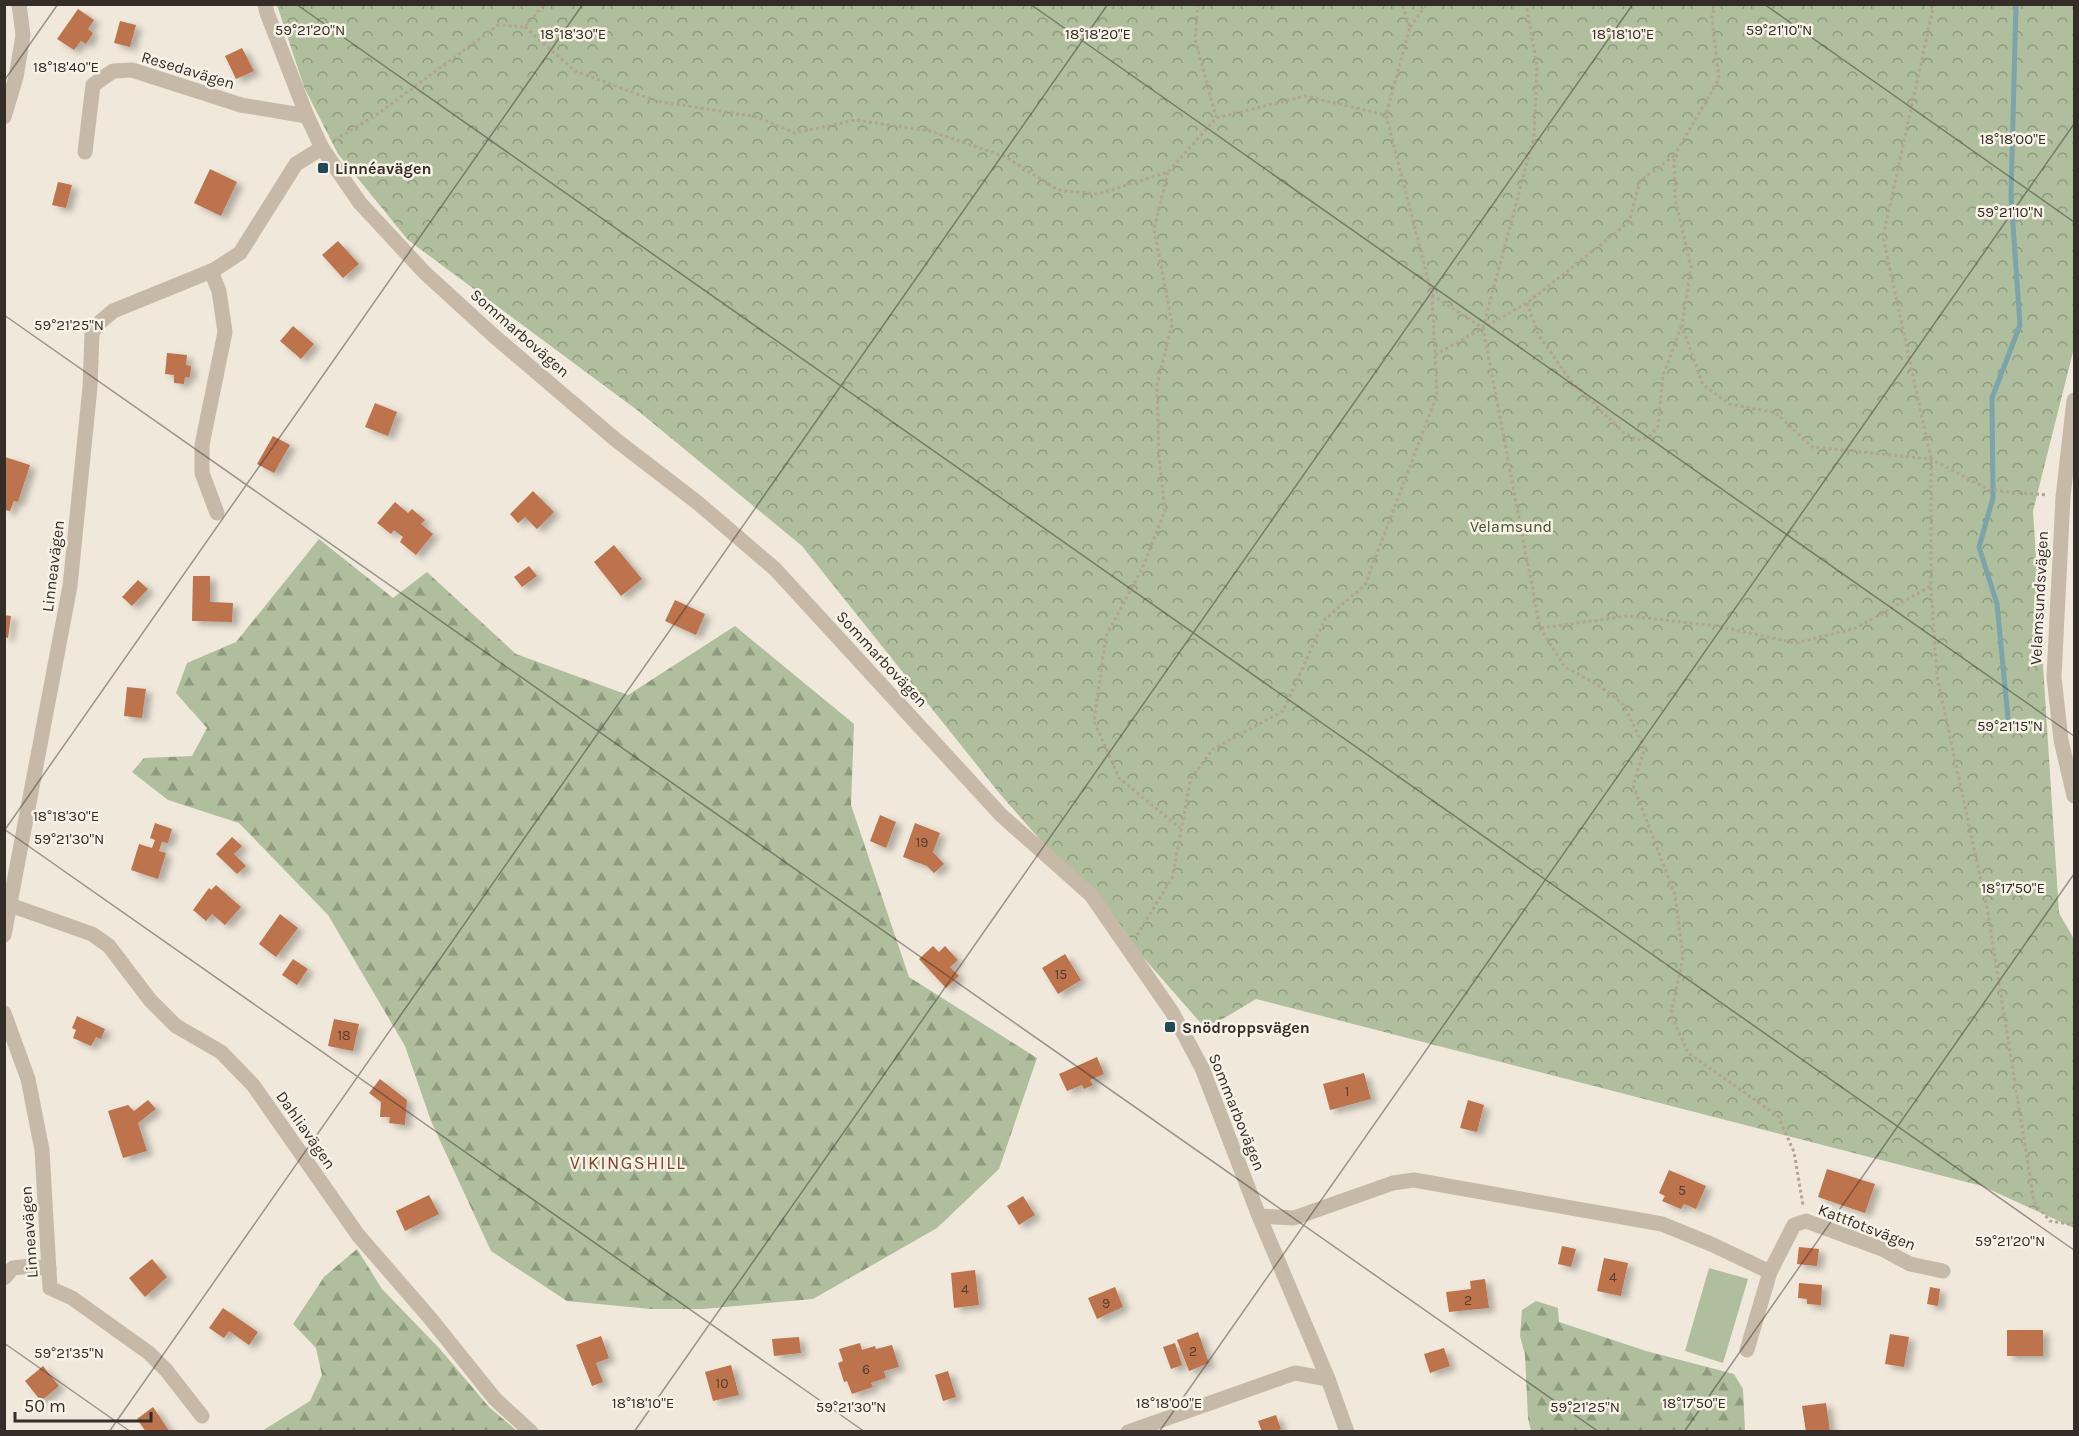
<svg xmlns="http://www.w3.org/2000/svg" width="2079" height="1436" viewBox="0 0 2079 1436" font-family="Karla,sans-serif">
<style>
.forest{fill:url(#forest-firs)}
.park{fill:url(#park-crowns)}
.pitch{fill:#afbe9c}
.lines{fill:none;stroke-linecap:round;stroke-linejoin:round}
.stream{stroke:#7ca4ab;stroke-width:5}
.building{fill:#bd734c;filter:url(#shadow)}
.path{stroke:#b2a492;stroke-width:3;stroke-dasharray:3 3;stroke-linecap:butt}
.minor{stroke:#c7b9a8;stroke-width:15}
.ticks{fill:none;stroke:#342d28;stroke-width:1.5;stroke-opacity:0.45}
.poi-dot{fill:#204a53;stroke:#f8f2e7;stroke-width:2}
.labels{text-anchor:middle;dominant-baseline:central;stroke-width:5;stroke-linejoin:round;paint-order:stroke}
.number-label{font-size:14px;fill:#563e31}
.street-label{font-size:16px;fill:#342d28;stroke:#f8f2e7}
.poi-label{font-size:16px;font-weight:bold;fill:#342d28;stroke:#f8f2e7;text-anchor:start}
.park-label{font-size:16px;fill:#40512d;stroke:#f8f2e7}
.neighbourhood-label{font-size:18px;letter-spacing:1.5px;fill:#7d4427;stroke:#f8f2e7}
.ticks-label{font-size:15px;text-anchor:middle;fill:#342d28;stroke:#f8f2e7;stroke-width:5;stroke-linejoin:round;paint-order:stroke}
</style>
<defs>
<pattern id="forest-firs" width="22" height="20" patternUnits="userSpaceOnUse" patternTransform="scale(1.5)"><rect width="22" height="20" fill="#afbe9c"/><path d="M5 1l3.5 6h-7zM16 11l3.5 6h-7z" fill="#8f9b7f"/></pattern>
<pattern id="park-crowns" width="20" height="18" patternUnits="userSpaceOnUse" patternTransform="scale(1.5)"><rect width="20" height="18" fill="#afbe9c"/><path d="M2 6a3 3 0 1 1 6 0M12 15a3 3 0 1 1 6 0" fill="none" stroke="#8f9b7f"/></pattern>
<filter id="shadow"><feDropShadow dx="6" dy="4" stdDeviation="3" flood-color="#0004"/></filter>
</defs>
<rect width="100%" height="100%" fill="#f0e8db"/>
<g class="forest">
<polygon points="319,539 393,598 427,572 516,654 628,695 735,626 854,724 851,805 909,977 1037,1058 999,1169 937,1228 813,1299 702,1309 651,1309 567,1301 491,1251 431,1121 405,1046 328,915 239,823 168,800 132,772 144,758 192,756 207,728 176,693 187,663 236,642"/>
<polygon points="357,1249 382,1289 439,1348 489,1407 517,1431 262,1431 310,1401 322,1375 316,1348 293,1324 324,1277"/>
<polygon points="1536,1301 1558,1308 1559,1322 1646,1351 1734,1374 1743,1389 1745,1431 1531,1431 1528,1418 1525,1355 1520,1336 1522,1310"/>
</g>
<polygon class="park" points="277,5 2074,5 2074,348 2033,511 2059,913 2074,939 2074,1228 1982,1186 1256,999 1206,1029 1000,794 802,546 637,410 408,240 338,154 304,87"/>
<polygon class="pitch" points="1709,1268 1748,1279 1723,1363 1685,1351"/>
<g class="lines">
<polyline class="stream" points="2008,718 1997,604 1979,547 1993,498 1992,398 2020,325 2011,196 2016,4"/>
</g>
<g class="building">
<polygon points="78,9 94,20 88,29 93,33 86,44 81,41 74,50 57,39"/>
<polygon points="120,21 136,25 130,47 114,43"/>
<polygon points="242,48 254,71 236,79 225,56"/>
<polygon points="210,169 237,182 221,216 194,203"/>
<polygon points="58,182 72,185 66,208 52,205"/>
<polygon points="338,241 359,264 343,278 322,255"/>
<polygon points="293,326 314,344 301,359 280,341"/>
<polygon points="167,353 187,355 186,365 191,366 190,377 185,377 184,384 174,383 174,375 165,374"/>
<polygon points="375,403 397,412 388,436 365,427"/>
<polygon points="273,436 290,445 274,473 257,464"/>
<polygon points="5,457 30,465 18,502 14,501 10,511 4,510"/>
<polygon points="533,491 554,512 537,529 525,517 518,523 510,514"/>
<polygon points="395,502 408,513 412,509 425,520 421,524 433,534 416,555 400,542 403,537 394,530 391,534 377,523"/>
<polygon points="614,545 642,579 621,596 594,562"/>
<polygon points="529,566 537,576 522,587 514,577"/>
<polygon points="193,576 210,576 210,602 233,603 232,622 192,621"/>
<polygon points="138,580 148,589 132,606 122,597"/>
<polygon points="675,600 705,614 696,635 665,621"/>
<polygon points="4,615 11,616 8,638 4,637"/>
<polygon points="127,687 146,689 142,718 124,716"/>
<polygon points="880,815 896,822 886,848 870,841"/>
<polygon points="155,823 172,829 168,843 162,842 159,851 166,853 158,879 131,870 139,844 152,848 155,840 150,838"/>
<polygon points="915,823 940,833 933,852 944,864 934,873 927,866 903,857"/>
<polygon points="232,837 242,846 234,854 246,866 237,874 216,854"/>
<polygon points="216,885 241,907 225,925 212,914 206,921 193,910 209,888 211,890"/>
<polygon points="280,914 298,928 276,957 259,944"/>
<polygon points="933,946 939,952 945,946 958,960 950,967 959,976 946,988 919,959"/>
<polygon points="1065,954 1081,980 1058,994 1042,968"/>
<polygon points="293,959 308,969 297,985 282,975"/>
<polygon points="77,1016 105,1029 101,1039 96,1037 91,1046 73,1038 76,1030 72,1028"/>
<polygon points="334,1019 359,1024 353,1051 328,1046"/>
<polygon points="1097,1057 1104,1074 1090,1080 1093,1085 1084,1089 1082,1085 1067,1091 1059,1074"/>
<polygon points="1364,1073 1371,1099 1330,1110 1323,1084"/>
<polygon points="380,1079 407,1100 405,1125 389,1123 390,1117 380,1117 381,1102 369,1093"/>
<polygon points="148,1100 156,1109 138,1123 147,1151 123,1158 108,1111 128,1105 134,1111"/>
<polygon points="1468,1100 1484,1105 1477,1132 1460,1128"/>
<polygon points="1827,1169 1875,1184 1865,1213 1818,1197"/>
<polygon points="1669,1170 1706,1186 1696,1209 1684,1204 1681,1209 1662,1201 1665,1196 1659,1193"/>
<polygon points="429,1195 439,1214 405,1231 396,1211"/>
<polygon points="1023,1196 1035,1215 1019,1225 1007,1206"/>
<polygon points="1562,1246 1576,1249 1571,1267 1558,1264"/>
<polygon points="1799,1247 1819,1249 1817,1266 1797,1264"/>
<polygon points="1604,1258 1628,1263 1621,1296 1597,1291"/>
<polygon points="152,1259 167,1277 145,1297 129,1278"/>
<polygon points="975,1270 979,1305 954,1308 951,1273"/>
<polygon points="1485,1279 1489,1308 1449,1312 1446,1292 1471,1289 1470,1281"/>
<polygon points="1799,1283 1822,1285 1821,1305 1807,1304 1807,1299 1798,1298"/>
<polygon points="1115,1287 1123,1307 1097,1319 1088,1298"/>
<polygon points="1930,1287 1940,1289 1938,1306 1927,1304"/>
<polygon points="223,1308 258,1332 249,1345 229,1331 224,1338 209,1328"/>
<rect x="2007" y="1330" width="36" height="26"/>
<polygon points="1198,1332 1209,1363 1189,1371 1177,1340"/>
<polygon points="1890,1334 1909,1337 1904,1367 1885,1364"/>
<polygon points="601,1336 609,1358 596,1363 603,1382 592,1386 576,1345"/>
<polygon points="799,1337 801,1353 774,1356 772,1339"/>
<polygon points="860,1343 862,1350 875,1346 876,1349 892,1345 899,1367 884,1371 886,1378 871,1383 873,1387 852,1394 847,1381 844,1382 838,1363 843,1361 839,1349"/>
<polygon points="1175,1343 1182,1365 1171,1369 1163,1347"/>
<polygon points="1444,1348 1450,1366 1430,1373 1424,1354"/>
<polygon points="731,1365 739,1395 713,1401 705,1372"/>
<polygon points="43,1366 59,1386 41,1401 25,1381"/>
<polygon points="948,1371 956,1397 943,1401 935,1375"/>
<polygon points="1826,1403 1830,1432 1806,1432 1802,1406"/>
<polygon points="153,1407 170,1432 146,1432 137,1419"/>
<polygon points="1276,1415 1281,1429 1274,1432 1262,1432 1258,1421"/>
</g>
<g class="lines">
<g class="path">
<polyline points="1198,4 1195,39 1216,117"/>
<polyline points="1715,4 1712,17 1719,79 1674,156 1675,199 1691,267 1682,326 1703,385 1730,404 1776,413 1812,447 1931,459 1989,490 2047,495"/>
<polyline points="1934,4 1883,237 1931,459 1931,586 1937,677 1987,908 2034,1202 2050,1221 2074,1225"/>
<polyline points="525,27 575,71 656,101 757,117 795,133 855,120 930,131 1006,157 1058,190 1098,194 1168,172 1216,118 1305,96 1386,115"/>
<polyline points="1410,27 1427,4"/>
<polyline points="335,140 379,113 498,25 525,27 544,4"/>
<polyline points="1168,172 1154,229 1172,324 1157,385 1159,456 1165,511 1142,569 1106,636 1094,721 1119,778 1180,828"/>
<polyline points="1432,295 1483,328 1540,628 1565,667 1601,687 1623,704 1645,748 1633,785 1675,895 1683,957 1671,1014 1688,1053 1778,1116 1794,1152 1803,1205"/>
<polyline points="1527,303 1539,336 1571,381 1623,432 1637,440 1649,437 1658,426 1663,376 1681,327"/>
<polyline points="1483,328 1534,136 1537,66 1526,4"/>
<polyline points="1435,355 1527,303 1629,222 1640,181 1674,156"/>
<polyline points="1541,628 1628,616 1717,626 1796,643 1856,628 1931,586"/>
<polyline points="1137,935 1172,878 1191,778 1213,749 1283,711 1325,619 1365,585 1437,395 1432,295 1386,115 1410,27 1402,4"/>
</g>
<g class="minor">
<polyline points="265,4 267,13 307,116 322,148 360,203 425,273 494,336 616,440 698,503 775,569 1001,815 1091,895 1172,1012 1202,1068 1259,1216 1328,1379 1347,1432"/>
<polyline points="4,117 16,77 23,35 19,4"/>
<polyline points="85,152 93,85 113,71 132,70 241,105 307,116"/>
<polyline points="211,271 219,291 225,332 202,445 202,473 217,513"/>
<polyline points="2074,400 2063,497 2054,677 2061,740 2074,796"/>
<polyline points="10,905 92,934 109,946 150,1000 176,1026 221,1052 253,1085 358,1235 430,1318 495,1399 531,1432"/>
<polyline points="4,935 70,586 90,387 92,333 98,324 113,311 214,270 240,253 296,164 322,148"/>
<polyline points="4,1013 28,1079 42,1150 50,1288 72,1298 149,1353 166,1370 202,1416"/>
<polyline points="1259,1216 1294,1218 1393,1183 1414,1180 1662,1224 1711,1244 1770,1272 1747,1350"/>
<polyline points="1770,1272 1794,1225 1806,1221 1882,1249 1910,1264 1943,1271"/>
<polyline points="4,1278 13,1268 31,1266 49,1269"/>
<polyline points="1128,1432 1295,1373 1328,1379"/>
</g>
</g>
<path class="ticks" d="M296,4L2074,1250M1030,4L2074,736M1764,4L2074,222M4,81L58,4M4,315L1599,1432M4,829L865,1432M4,831L583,4M4,1343L131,1432M109,1432L1108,4M634,1432L1633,4M1159,1432L2074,124M1684,1432L2074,874"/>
<g class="poi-dot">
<rect x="317" y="162" width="12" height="12" rx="3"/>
<rect x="1164" y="1021" width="12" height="12" rx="3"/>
</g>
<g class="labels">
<g class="number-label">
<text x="922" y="842">19</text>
<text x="1061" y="974">15</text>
<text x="344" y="1035">18</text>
<text x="1347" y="1091">1</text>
<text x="1682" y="1190">5</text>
<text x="1613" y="1277">4</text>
<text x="965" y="1289">4</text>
<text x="1468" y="1300">2</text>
<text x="1106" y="1303">9</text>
<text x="1193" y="1351">2</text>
<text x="866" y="1369">6</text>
<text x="722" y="1383">10</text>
</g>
<g class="street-label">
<text transform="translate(188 70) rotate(17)">Resedavägen</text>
<text transform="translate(520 333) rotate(41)">Sommarbovägen</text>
<text transform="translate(53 566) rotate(-83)">Linneavägen</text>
<text transform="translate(2039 598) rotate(-87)">Velamsundsvägen</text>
<text transform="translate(882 659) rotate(47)">Sommarbovägen</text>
<text transform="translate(1237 1112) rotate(68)">Sommarbovägen</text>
<text transform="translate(306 1130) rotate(55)">Dahliavägen</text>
<text transform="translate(1867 1227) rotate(21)">Kattfotsvägen</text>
<text transform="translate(29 1232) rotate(-94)">Linneavägen</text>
</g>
<g class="poi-label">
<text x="335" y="168">Linnéavägen</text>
<text x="1182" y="1027">Snödroppsvägen</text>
</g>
<g class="park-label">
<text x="1511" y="526">Velamsund</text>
</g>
<g class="neighbourhood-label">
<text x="628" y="1163">VIKINGSHILL</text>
</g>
</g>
<g class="ticks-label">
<text x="310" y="35">59°21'20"N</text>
<text x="1779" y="35">59°21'10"N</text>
<text x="573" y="39">18°18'30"E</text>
<text x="1098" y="39">18°18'20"E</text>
<text x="1623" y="39">18°18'10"E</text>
<text x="66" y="72">18°18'40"E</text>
<text x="2013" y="144">18°18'00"E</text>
<text x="2010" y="217">59°21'10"N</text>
<text x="69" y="330">59°21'25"N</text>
<text x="2010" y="731">59°21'15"N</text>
<text x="66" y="821">18°18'30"E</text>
<text x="69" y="844">59°21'30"N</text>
<text x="2013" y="893">18°17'50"E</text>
<text x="2010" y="1246">59°21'20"N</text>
<text x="69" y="1358">59°21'35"N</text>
<text x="643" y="1408">18°18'10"E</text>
<text x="1169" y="1408">18°18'00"E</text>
<text x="1694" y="1408">18°17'50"E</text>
<text x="851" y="1412">59°21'30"N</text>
<text x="1585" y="1412">59°21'25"N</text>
</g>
<rect width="2079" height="1436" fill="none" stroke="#342d28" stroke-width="12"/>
<path d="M15 1412v9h136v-9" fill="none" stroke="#342d28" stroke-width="3"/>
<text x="24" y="1412" font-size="18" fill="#342d28" stroke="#f8f2e7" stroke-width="4.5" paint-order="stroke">50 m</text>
</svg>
